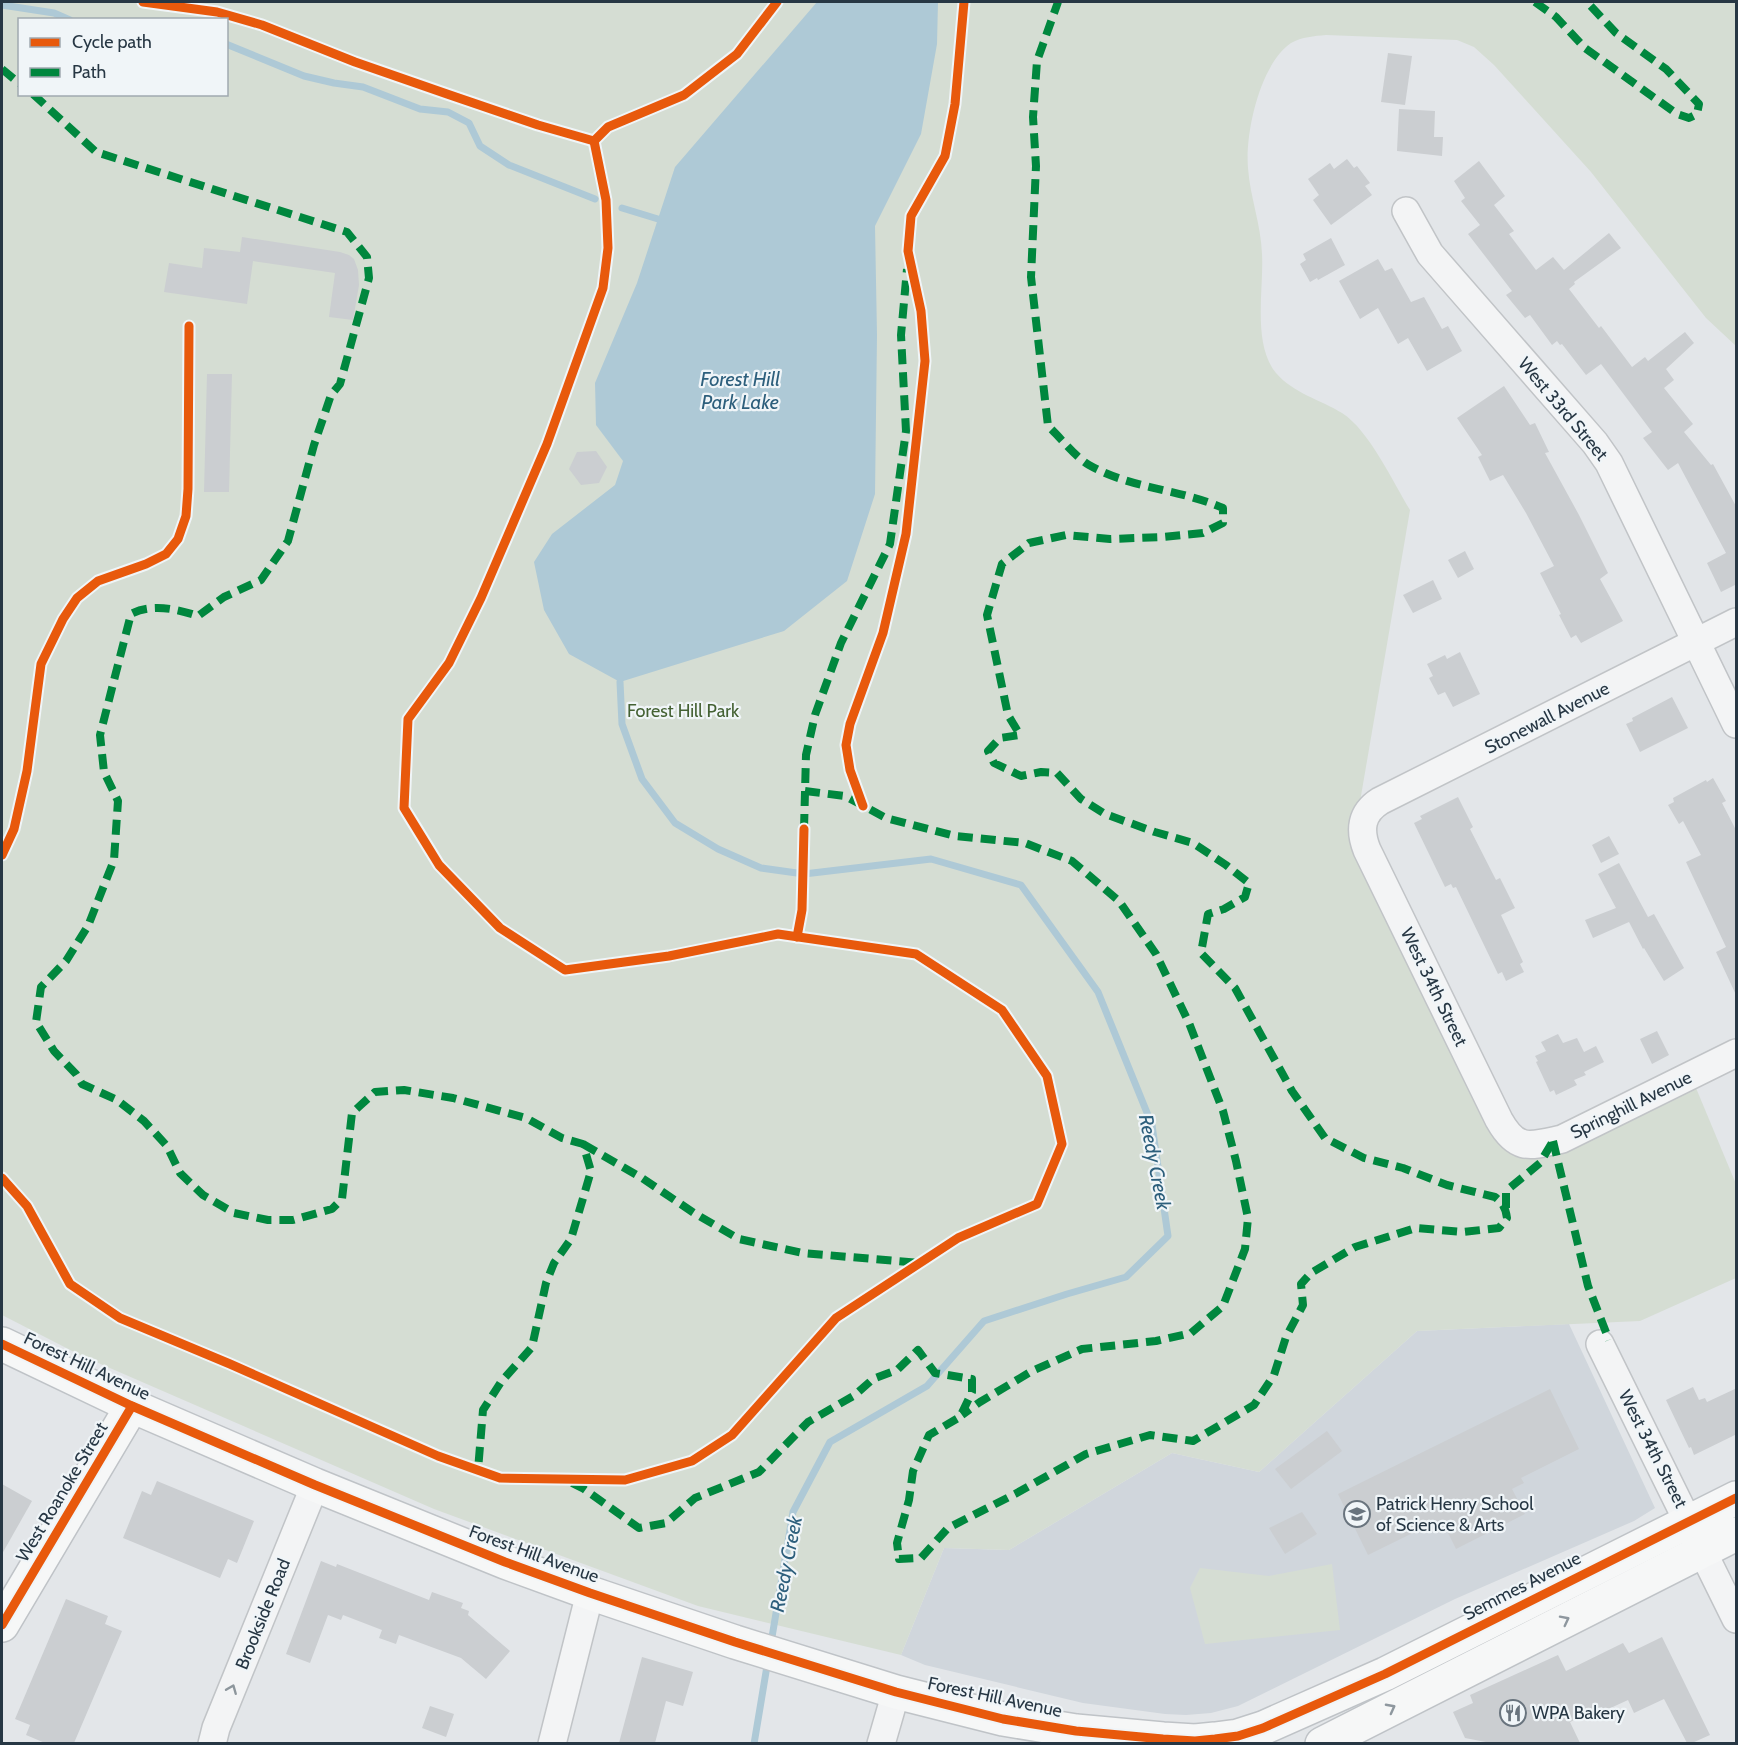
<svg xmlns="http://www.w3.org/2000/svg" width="1738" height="1745" viewBox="0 0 1738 1745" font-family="Cabin,sans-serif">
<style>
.built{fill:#d0d6dc}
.green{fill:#d5ddd3;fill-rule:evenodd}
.water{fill:#aec9d6}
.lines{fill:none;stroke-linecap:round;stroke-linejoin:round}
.stream{stroke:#aec9d6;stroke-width:7}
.building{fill:#cbced1}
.minor-casing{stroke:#c1c4c7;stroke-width:30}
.major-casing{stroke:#bfc3c7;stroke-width:36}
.minor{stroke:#f3f4f5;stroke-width:27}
.major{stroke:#f6f7f7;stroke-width:33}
.quiet{stroke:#00873e;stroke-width:8;stroke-dasharray:15 8;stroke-linecap:butt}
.cycleway-casing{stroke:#f0f5f8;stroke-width:13}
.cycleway{stroke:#e8590c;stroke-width:9}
.oneway{stroke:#8e979e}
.oneway2{stroke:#8d969c}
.labels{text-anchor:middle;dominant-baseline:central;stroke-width:4.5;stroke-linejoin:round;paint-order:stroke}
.street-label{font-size:18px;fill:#273744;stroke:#f0f5f8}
.park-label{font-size:18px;fill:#446133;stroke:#f0f5f8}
.poi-label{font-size:18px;fill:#273744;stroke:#f0f5f8;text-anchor:start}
.water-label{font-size:20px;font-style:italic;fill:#2d5f7c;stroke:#f0f5f8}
</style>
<rect width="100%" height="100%" fill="#e3e6e9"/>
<polygon class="built" points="1569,1324 1655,1508 1634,1521 1455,1599 1238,1706 1211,1713 1186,1715 1165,1714 1083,1703 925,1665 901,1655 944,1548 1009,1550 1172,1453 1259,1472 1417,1331"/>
<g class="green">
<path d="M2,2H1736V346L1706,318L1591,172L1494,65L1474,47L1457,40L1326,35C1314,36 1302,37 1291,43C1260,64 1245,133 1248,168C1250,197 1261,224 1262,254C1264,289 1252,344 1276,373C1293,393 1321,400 1342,413C1369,430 1393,482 1410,510L1356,825L1522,1142L1691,1076L1736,1184V1278L1640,1321L1417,1331L1259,1472L1172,1453L1009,1550L944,1548L901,1655L698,1606L434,1509L80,1355L2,1315ZM20,20H226V94H20Z"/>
<polygon points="1332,1564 1340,1630 1205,1644 1190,1588 1200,1568 1269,1576"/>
</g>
<polygon class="water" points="817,2 938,2 937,44 921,134 875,226 877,335 875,494 847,581 784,631 620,682 569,654 544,610 534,562 552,534 615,485 623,461 596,425 595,383 637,283 675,167"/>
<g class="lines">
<g class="stream">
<polyline points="2,5 54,13 70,20"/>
<polyline points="226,44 304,76 334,83 363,87 420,109 448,112 469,123 480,146 509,165 595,199"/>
<polyline points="622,208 658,219"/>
<polyline points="620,682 622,724 642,779 675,823 718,849 761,868 804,874 931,859 1021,885 1098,992 1152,1125 1168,1236 1126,1277 1067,1294 984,1321 927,1386 830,1442 793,1512 771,1643"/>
<polyline points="754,1744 768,1660"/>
</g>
</g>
<g class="building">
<polygon points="1388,53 1412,56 1405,105 1381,102"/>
<polygon points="1399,109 1435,111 1434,137 1443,137 1442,156 1397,151"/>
<polygon points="1347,159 1354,168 1357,166 1370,183 1365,186 1372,195 1331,225 1313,200 1319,195 1308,179 1330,163 1334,169"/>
<polygon points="1479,161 1505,196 1494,205 1514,231 1509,234 1536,270 1553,257 1564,270 1609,233 1621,248 1574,282 1575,284 1569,289 1599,328 1601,326 1632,367 1645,357 1648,361 1685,332 1694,343 1666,369 1674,380 1664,388 1693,424 1684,432 1711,465 1713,464 1737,508 1737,584 1721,592 1707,563 1726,553 1678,463 1668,470 1643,438 1652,432 1601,364 1586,375 1562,344 1560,345 1557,341 1552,345 1530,315 1525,318 1506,295 1512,291 1468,234 1480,225 1461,201 1465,198 1454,181"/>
<polygon points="242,237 340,252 349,255 354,259 358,270 359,285 353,320 329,317 335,273 253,261 247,304 164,292 169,263 202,268 204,248 240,252"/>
<polygon points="1331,238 1345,265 1318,280 1317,278 1310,282 1300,264 1306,260 1303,254"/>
<polygon points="1378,259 1385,271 1392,268 1411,302 1424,297 1442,329 1448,326 1462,351 1427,371 1408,338 1398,344 1378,308 1360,319 1339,281"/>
<polygon points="207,374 232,374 229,492 204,492"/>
<polygon points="1504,386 1530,425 1535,423 1549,452 1545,453 1579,515 1608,573 1600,579 1623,621 1581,643 1576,635 1571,638 1559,615 1561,614 1540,573 1554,566 1526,513 1503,475 1490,481 1478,457 1482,455 1457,418"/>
<polygon points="596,451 607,467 599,483 581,485 569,469 577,452"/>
<polygon points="1465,551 1474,569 1458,578 1448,560"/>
<polygon points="1433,580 1442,599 1413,613 1403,595"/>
<polygon points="1460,652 1480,694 1453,707 1445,692 1438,695 1429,678 1433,676 1427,664 1445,655 1447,659"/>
<polygon points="1672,697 1688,728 1640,752 1626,724 1633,721 1632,718"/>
<polygon points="1713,778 1726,801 1722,803 1737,832 1737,997 1716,952 1726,947 1686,862 1701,855 1683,821 1679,824 1668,805 1674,802 1673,798 1706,780 1707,782"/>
<polygon points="1458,797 1473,827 1470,829 1496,880 1500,878 1515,908 1501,915 1523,962 1520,964 1524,972 1506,981 1502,972 1498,974 1456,887 1453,888 1451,884 1445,887 1414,823 1422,819 1420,816"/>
<polygon points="1609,836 1619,854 1601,863 1592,845"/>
<polygon points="1619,863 1648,917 1654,914 1684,968 1664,981 1644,948 1643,949 1629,922 1593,938 1585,920 1616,908 1598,874"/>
<polygon points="1657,1031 1669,1055 1652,1064 1640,1039"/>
<polygon points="1558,1034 1563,1043 1577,1038 1584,1052 1596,1046 1604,1062 1584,1072 1586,1075 1574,1080 1577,1085 1556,1095 1554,1090 1550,1092 1536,1062 1538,1061 1535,1056 1546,1051 1541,1042"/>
<polygon points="1693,1387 1699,1400 1705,1398 1707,1402 1737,1388 1737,1434 1694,1455 1691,1447 1689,1448 1666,1400"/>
<polygon points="1550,1389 1579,1449 1521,1478 1524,1483 1512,1489 1525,1514 1456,1549 1443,1523 1431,1529 1429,1525 1368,1555 1338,1494"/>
<polygon points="1327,1431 1342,1451 1291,1489 1275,1469"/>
<polygon points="157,1481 254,1521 237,1563 228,1559 220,1578 123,1538 142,1491 151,1495"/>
<polygon points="2,1484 32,1501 2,1554"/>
<polygon points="1302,1512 1317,1534 1285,1554 1269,1528"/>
<polygon points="321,1561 336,1567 337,1564 429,1600 432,1592 463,1603 461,1608 469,1611 468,1615 510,1651 486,1679 461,1658 399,1635 396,1644 379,1638 382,1630 343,1615 341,1620 328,1615 310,1663 286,1654"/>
<polygon points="66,1599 108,1616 105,1624 122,1631 74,1743 45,1743 26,1735 30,1725 15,1719"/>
<polygon points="1662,1637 1710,1735 1692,1743 1687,1743 1664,1699 1634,1713 1628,1700 1604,1711 1602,1707 1570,1722 1580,1743 1491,1743 1465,1738 1453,1712 1473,1703 1470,1695 1558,1655 1566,1671 1623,1643 1629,1653"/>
<polygon points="642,1657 693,1672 683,1706 666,1701 655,1743 619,1743"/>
<polygon points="430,1706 454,1714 446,1737 422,1728"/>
</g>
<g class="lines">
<defs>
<g id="minor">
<polyline points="1406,211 1430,254 1595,443 1609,463 1736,724"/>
<path d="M1736,622L1380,801C1361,813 1359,830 1367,850L1499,1120C1517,1152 1530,1146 1562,1139L1736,1053"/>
<polyline points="1600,1344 1736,1619"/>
<polyline points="212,1744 216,1728 315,1485"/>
<polyline points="552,1744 590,1593"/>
<polyline points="881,1744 896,1692"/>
</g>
<g id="major">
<polyline points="2,1344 132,1406 315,1485 505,1562 590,1593 735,1642 896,1692 1003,1719 1076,1731 1163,1739 1195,1741 1215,1739 1238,1736 1263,1728 1385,1674 1736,1498"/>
<polyline points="2,1625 132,1406"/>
<polyline points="1322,1744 1736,1534"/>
</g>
</defs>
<use href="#minor" class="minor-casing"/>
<use href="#major" class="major-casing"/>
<use href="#minor" class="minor"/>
<use href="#major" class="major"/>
<g class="quiet">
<polyline points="1535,2 1556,17 1585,48 1677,114 1689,118 1697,114 1699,104 1666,69 1616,33 1587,2"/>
<polyline points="2,69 20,84"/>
<path d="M33,94L96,152L347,232L367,257L369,278L340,384L331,395L314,445L288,541L261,580L224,597L198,616C177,609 152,603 131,614L100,735L104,772L118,801L114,860L88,926L66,961L41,987L36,1022L54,1051L76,1074L82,1084L117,1100L144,1121L167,1146L180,1173L203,1195L234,1213L268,1220H293L332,1209L342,1199L352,1113L375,1092L404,1090L453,1098L526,1118L562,1138L583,1144L591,1171L571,1239L554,1263L546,1283L532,1347L501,1382L483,1410L478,1470"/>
<polyline points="805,791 845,796 886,818 955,836 1025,843 1072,861 1119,901 1156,954 1189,1023 1223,1111 1236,1161 1248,1218 1245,1249 1223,1306 1191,1333 1156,1341 1082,1349 1032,1371 980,1402 962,1415"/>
<polyline points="804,829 806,755 815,715 841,643 890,544 906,431 901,335 907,269"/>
<polyline points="1553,1141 1588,1286 1609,1340"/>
<polyline points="583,1144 642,1178 694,1213 739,1239 803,1253 920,1263"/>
<polyline points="1506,1208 1506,1191 1540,1163 1553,1141"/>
<path d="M572,1483L584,1489L639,1528L666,1523L695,1498L759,1472L808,1422L855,1395L873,1379L897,1370L918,1350L935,1373L972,1379V1392L960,1417L929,1435L913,1471L909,1500L897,1543L899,1559L921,1558L948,1528L1015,1494L1086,1454L1150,1435L1193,1441L1254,1405L1274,1375L1286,1337L1303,1305L1301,1284L1311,1273L1355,1247L1416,1228L1463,1232L1499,1228L1507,1218C1506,1209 1503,1203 1495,1197L1447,1185L1403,1168L1364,1158L1325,1138L1292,1091L1235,988L1201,953L1208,914L1224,909L1245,897L1249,883L1226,865L1193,843L1155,832L1105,814L1081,799L1057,773L1041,772L1021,776L994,763L988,751L1000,738L1020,735L1008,715L987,615L1002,564L1029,543L1066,535L1110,539L1162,537L1203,533L1223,523V508C1180,489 1131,489 1089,465C1074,456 1061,438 1048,426L1031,277L1036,166L1033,117L1037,61L1058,2"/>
</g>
<defs>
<g id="cycleway">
<polyline points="143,2 217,12 262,25 355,62 447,94 538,125 594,141 608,127 684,95 737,54 777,2"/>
<polyline points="863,806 850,770 846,745 850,724 883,633 906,534 925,361 921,311 908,251 911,216 945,156 955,104 964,2"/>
<polyline points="2,855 14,829 27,771 41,664 63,619 77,598 98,581 146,564 166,554 178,539 186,516 188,489 189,326"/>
<polyline points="797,937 802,910 804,829"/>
<polyline points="2,1178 27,1206 70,1284 120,1318 230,1364 438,1456 500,1478 625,1480 692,1461 732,1435 836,1318 958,1238 1037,1204 1062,1144 1047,1076 1002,1010 916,954 778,934 669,956 565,970 500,928 439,865 404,808 408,719 449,663 481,598 547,444 603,288 608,248 606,200 594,141"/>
<polyline points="2,1344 132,1406 315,1485 505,1562 590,1593 735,1642 896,1692 1003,1719 1076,1731 1163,1739 1195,1741 1215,1739 1238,1736 1263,1728 1385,1674 1736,1498"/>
<polyline points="2,1625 132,1406"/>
</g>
</defs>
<use href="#cycleway" class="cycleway-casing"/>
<use href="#cycleway" class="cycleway"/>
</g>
<defs><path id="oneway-chevron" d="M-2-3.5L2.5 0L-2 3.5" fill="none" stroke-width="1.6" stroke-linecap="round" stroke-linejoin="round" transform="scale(1.5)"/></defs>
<g class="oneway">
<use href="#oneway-chevron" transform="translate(1565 1620) rotate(-27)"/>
<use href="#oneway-chevron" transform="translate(1391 1708) rotate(-28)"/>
</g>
<use class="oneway2" href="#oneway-chevron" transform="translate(232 1689) rotate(-68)"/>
<defs>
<symbol id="school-ring" viewBox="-11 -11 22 22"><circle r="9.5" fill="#f0f5f8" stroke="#69747e" stroke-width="1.5"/><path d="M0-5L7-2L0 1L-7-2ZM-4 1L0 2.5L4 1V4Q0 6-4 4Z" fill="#69747e"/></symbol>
<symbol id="restaurant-ring" viewBox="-11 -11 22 22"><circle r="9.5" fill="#f0f5f8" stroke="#69747e" stroke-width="1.5"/><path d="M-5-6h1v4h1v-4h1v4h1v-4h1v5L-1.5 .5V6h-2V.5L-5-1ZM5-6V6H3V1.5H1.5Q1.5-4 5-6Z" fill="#69747e"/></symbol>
</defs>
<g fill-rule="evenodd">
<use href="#school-ring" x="1342" y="1499" width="30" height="30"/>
<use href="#restaurant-ring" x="1498" y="1698" width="30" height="30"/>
</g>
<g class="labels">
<g class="street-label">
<text transform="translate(1563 409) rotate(50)">West 33rd Street</text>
<text transform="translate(1547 718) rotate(-27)">Stonewall Avenue</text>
<text transform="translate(1434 987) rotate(64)">West 34th Street</text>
<text transform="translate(1631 1105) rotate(-26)">Springhill Avenue</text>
<text transform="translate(87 1366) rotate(25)">Forest Hill Avenue</text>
<text transform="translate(1653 1449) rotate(63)">West 34th Street</text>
<text transform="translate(62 1492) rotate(-59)">West Roanoke Street</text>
<text transform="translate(534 1554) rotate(20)">Forest Hill Avenue</text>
<text transform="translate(1522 1586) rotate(-27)">Semmes Avenue</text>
<text transform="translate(263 1614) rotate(-68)">Brookside Road</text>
<text transform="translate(995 1697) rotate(12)">Forest Hill Avenue</text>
</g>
<g class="park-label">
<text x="683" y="711">Forest Hill Park</text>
</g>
<g class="poi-label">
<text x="1376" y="1504">Patrick Henry School<tspan x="1376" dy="21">of Science &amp; Arts</tspan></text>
<text x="1532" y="1713">WPA Bakery</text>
</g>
<g class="water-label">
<text x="740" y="379">Forest Hill<tspan x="740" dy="23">Park Lake</tspan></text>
<text transform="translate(1155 1162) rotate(79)">Reedy Creek</text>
<text transform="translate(786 1564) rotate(-79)">Reedy Creek</text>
</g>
</g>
<rect width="1738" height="1745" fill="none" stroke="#273744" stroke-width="6"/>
<rect x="18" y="18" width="210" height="78" fill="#f0f5f8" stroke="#a0a9b0" stroke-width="1.5"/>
<rect x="30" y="38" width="30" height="9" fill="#e8590c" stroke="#a0a9b0" stroke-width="1.5"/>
<text x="72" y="48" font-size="18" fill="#273744">Cycle path</text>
<rect x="30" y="68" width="30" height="9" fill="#00873e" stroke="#a0a9b0" stroke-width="1.5"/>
<text x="72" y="78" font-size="18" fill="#273744">Path</text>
</svg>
